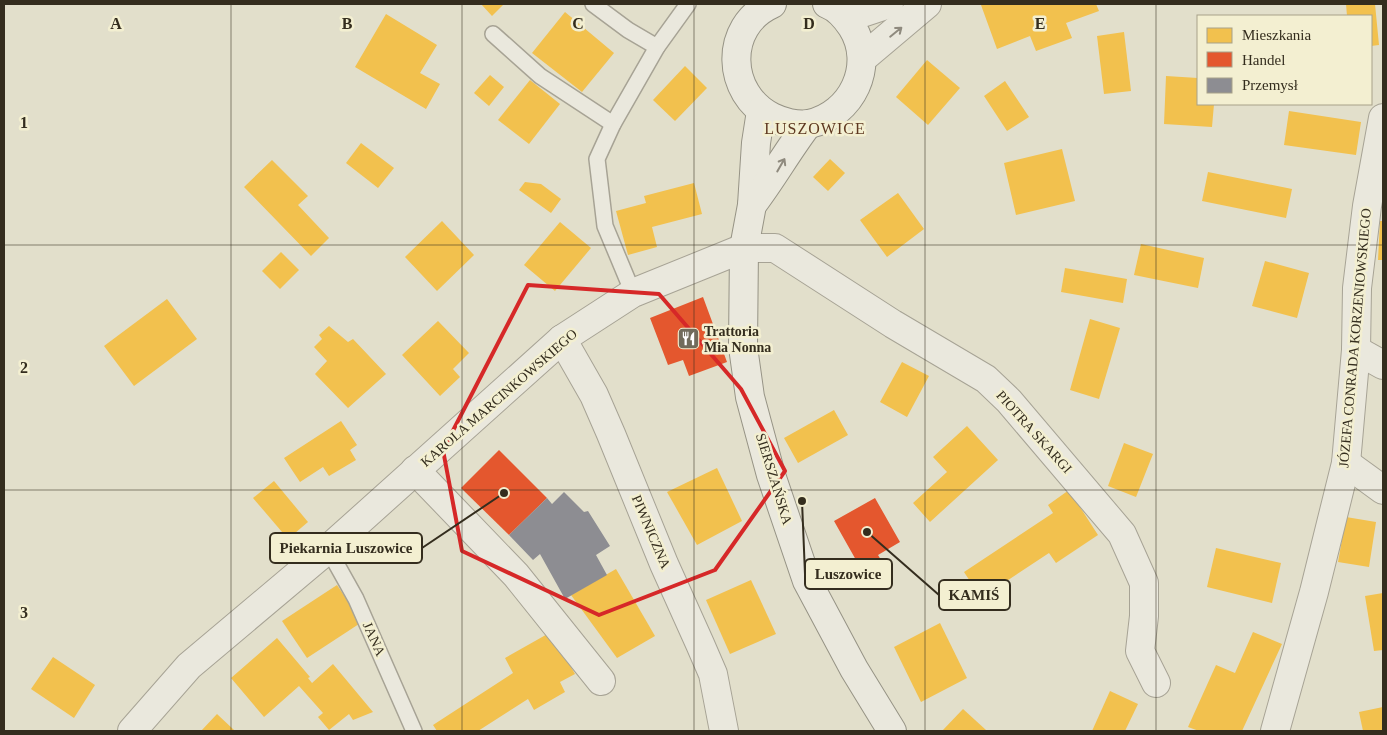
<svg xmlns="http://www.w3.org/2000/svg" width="1387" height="735" viewBox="0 0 1387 735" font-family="Georgia,serif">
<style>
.homes{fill:#f2c14e}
.shops{fill:#e4572e}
.industry{fill:#8d8d92}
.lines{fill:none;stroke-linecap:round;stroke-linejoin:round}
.lane-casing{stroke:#a7a395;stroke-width:18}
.street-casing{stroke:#a7a395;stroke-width:30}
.secondary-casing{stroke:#969385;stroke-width:30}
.lane{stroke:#eae8dd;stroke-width:15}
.street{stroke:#eae8dd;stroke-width:28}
.secondary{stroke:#eae8dd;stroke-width:28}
.oneway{stroke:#8f8a7e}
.marked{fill:none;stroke:#d62828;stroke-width:4;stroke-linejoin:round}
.grid{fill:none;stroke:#342d1e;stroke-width:1;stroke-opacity:0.55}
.labels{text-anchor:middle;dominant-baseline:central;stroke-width:5;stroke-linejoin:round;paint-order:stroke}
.poi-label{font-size:14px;font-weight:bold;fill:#342d1e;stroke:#f3efd1;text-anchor:start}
.street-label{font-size:14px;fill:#342d1e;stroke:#f3efd1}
.quarter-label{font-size:16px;letter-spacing:1px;fill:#5e3820;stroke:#f3efd1}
.grid-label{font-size:16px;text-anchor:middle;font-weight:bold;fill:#342d1e;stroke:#f3efd1;stroke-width:5;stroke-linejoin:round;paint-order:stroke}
.leader{fill:none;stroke:#342d1e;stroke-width:2}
.callout-dot{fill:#342d1e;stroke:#f3efd1;stroke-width:2}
.callout{fill:#f3efd1;stroke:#342d1e;stroke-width:2}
.callout-label{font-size:15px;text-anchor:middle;font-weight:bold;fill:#342d1e}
</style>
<rect width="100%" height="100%" fill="#e2dfcb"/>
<g class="homes">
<polygon points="481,4 504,4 492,16"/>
<polygon points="985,4 1096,4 1099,11 1066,23 1072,38 1036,51 1030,36 997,49 981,5"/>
<polygon points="1346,4 1375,4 1379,45 1371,46 1371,16 1347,16"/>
<polygon points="565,12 614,53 582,92 532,53"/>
<polygon points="386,14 437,45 420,73 440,84 426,109 355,67"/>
<polygon points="1124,32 1131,91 1104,94 1097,36"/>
<polygon points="927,60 960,88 928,125 896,97"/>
<polygon points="685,66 707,88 675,121 653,100"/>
<polygon points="490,75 504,87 489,106 474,93"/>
<polygon points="1166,76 1198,78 1198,104 1214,104 1212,127 1164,124"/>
<polygon points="530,80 560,104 529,144 498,120"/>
<polygon points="1005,81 1029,117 1007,131 984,96"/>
<polygon points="1289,111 1361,122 1356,155 1284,145"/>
<polygon points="361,143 394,168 378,188 346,163"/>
<polygon points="1062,149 1075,201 1016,215 1004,163"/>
<polygon points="830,159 845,173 828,191 813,177"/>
<polygon points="272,160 308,196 298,205 329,238 311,256 244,187"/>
<polygon points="1208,172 1292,189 1286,218 1202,201"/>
<polygon points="525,182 541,184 561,199 551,213 519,190"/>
<polygon points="694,183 702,214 652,227 657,247 628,255 616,211 646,203 644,196"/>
<polygon points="898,193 924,229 887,257 860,220"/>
<polygon points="442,221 474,255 437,291 405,257"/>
<polygon points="1380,221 1383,221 1383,260 1378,260"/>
<polygon points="560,222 591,248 555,291 524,265"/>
<polygon points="1141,244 1204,258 1198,288 1134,275"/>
<polygon points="281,252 299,270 280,289 262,271"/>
<polygon points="1265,261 1309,273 1297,318 1252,306"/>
<polygon points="1065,268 1127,279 1123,303 1061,292"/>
<polygon points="167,299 197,339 134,386 104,346"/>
<polygon points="1090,319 1120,328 1099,399 1070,390"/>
<polygon points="438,321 469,353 453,369 460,377 440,396 402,355"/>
<polygon points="329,326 348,342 353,339 386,374 348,408 315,374 327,361 314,347 322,339 319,335"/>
<polygon points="902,362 929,376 907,417 880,402"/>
<polygon points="834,410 848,435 798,463 784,438"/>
<polygon points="341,421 357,445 350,450 356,460 329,476 323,467 300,482 284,458"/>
<polygon points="967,426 998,460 930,522 913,503 947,472 933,457"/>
<polygon points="1124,443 1153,454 1136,497 1108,486"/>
<polygon points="717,468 742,521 697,545 667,492"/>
<polygon points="274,481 308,522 288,539 253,498"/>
<polygon points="1069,490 1098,535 1056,563 1049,553 981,598 964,572 1053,513 1048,505"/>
<polygon points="1346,517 1376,522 1369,567 1338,562"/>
<polygon points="1216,548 1281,563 1272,603 1207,587"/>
<polygon points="616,569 655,636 617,658 571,595"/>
<polygon points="751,580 776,634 730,654 706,600"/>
<polygon points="337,585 362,622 307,658 282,621"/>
<polygon points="1383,593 1383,650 1374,651 1365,596"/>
<polygon points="940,623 967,678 921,702 894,647"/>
<polygon points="551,632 575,674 560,682 565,692 534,710 528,699 478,731 437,731 433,725 513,673 505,658"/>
<polygon points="1253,632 1282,644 1242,731 1199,731 1188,727 1216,665 1235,673"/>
<polygon points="277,638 310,677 308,678 312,683 333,664 373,712 353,720 349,714 329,730 318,717 323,713 299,686 264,717 231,678"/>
<polygon points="53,657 95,685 74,718 31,689"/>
<polygon points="1110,691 1138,704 1125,731 1092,731"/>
<polygon points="1383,707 1383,731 1363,731 1359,712"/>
<polygon points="963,709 986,730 984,731 942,731"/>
<polygon points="217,714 234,730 236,731 201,731"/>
</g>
<g class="shops">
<polygon points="703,297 727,362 689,376 683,360 668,365 650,318"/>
<polygon points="499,450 547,498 509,535 461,488"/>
<polygon points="875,498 900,542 878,555 884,565 865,576 834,521"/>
</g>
<polygon class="industry" points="564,492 584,512 588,511 610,546 596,555 607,575 565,599 540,554 533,560 509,535 547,498 552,504"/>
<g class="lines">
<defs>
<g id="lane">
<polyline points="593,4 628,30 657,47"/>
<polyline points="493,34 540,76 613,124"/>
<polyline points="633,293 605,226 597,159 613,124 657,47 688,4"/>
<polyline points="328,549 356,599 414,731"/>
</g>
<g id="street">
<polyline points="847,18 889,4"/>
<polyline points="863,58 927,4"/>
<polyline points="562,339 594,395 611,434 664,564 700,644 713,674 724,731"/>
<polyline points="1356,350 1383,365"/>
<polyline points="1346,463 1383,490"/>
<polyline points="415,470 516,575 601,681"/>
<polyline points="132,731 189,666 328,549 562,339 633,293 744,248 775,248 893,324 986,379 1009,401 1122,534 1144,583 1144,616 1140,651 1156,683"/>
<polyline points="1275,731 1314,592 1346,463 1356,350 1357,288 1367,206 1383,118"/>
</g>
<g id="secondary">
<path d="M772,4C723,26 726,94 772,117C782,122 797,126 809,124C852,115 876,65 852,27C846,18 838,8 827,4"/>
<polyline points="761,111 756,143 752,205 744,248 743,347 750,397 771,475 807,581 854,669 892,731"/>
<path d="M752,205C772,179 788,150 808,124"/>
</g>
</defs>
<use href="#lane" class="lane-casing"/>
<use href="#street" class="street-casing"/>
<use href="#secondary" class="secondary-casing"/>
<use href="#lane" class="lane"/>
<use href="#street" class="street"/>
<use href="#secondary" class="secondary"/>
</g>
<defs><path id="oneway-shaft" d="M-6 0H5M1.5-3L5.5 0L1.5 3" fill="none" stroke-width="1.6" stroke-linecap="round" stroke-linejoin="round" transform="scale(1.25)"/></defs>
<g class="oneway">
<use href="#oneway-shaft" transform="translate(896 32) rotate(-39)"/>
<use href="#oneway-shaft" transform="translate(781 165) rotate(-60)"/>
</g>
<path class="marked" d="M528,285L659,294L741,389L785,471L715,570L599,615L462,551L443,450Z"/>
<path class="grid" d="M231,4V731M462,4V731M694,4V731M925,4V731M1156,4V731M4,245H1383M4,490H1383"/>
<defs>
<symbol id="restaurant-square" viewBox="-11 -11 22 22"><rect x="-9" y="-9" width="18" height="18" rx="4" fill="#716b5b" stroke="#f3efd1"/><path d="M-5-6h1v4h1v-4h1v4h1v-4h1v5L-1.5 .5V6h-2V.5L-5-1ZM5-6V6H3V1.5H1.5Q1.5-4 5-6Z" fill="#fff"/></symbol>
</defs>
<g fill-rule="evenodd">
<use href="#restaurant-square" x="676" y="326" width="25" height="25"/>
</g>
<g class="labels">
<g class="poi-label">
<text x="704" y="331">Trattoria<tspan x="704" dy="16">Mia Nonna</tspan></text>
</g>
<g class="street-label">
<text transform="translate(1355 338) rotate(-85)">JÓZEFA CONRADA KORZENIOWSKIEGO</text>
<text transform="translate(499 398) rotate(-41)">KAROLA MARCINKOWSKIEGO</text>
<text transform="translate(1034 432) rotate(48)">PIOTRA SKARGI</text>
<text transform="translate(774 479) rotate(73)">SIERSZAŃSKA</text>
<text transform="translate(651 532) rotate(67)">PIWNICZNA</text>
<text transform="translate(374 639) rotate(66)">JANA</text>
</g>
<g class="quarter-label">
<text x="815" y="128">LUSZOWICE</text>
</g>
</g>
<g class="grid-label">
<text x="116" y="29">A</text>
<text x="347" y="29">B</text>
<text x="578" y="29">C</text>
<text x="809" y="29">D</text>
<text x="1040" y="29">E</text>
<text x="24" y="128">1</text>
<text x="24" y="373">2</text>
<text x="24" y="618">3</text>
</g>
<path class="leader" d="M504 493L422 548M802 501L805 574M867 532L939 595"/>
<g class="callout-dot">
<circle cx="504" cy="493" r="5"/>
<circle cx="802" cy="501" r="5"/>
<circle cx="867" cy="532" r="5"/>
</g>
<g class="callout">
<rect x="270" y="533" width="152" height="30" rx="5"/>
<rect x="805" y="559" width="87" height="30" rx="5"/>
<rect x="939" y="580" width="71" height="30" rx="5"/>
</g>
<g class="callout-label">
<text x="346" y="553">Piekarnia Luszowice</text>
<text x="848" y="579">Luszowice</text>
<text x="974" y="600">KAMIŚ</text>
</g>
<rect width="1387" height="735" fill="none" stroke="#342d1e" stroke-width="10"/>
<rect x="1197" y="15" width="175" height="90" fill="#f3efd1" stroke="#a7a189"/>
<rect x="1207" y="28" width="25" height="15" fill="#f2c14e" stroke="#a7a189"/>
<text x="1242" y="40" font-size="15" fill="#342d1e">Mieszkania</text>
<rect x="1207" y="52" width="25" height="15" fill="#e4572e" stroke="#a7a189"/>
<text x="1242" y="65" font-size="15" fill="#342d1e">Handel</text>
<rect x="1207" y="78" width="25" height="15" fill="#8d8d92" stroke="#a7a189"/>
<text x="1242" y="90" font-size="15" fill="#342d1e">Przemysł</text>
</svg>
